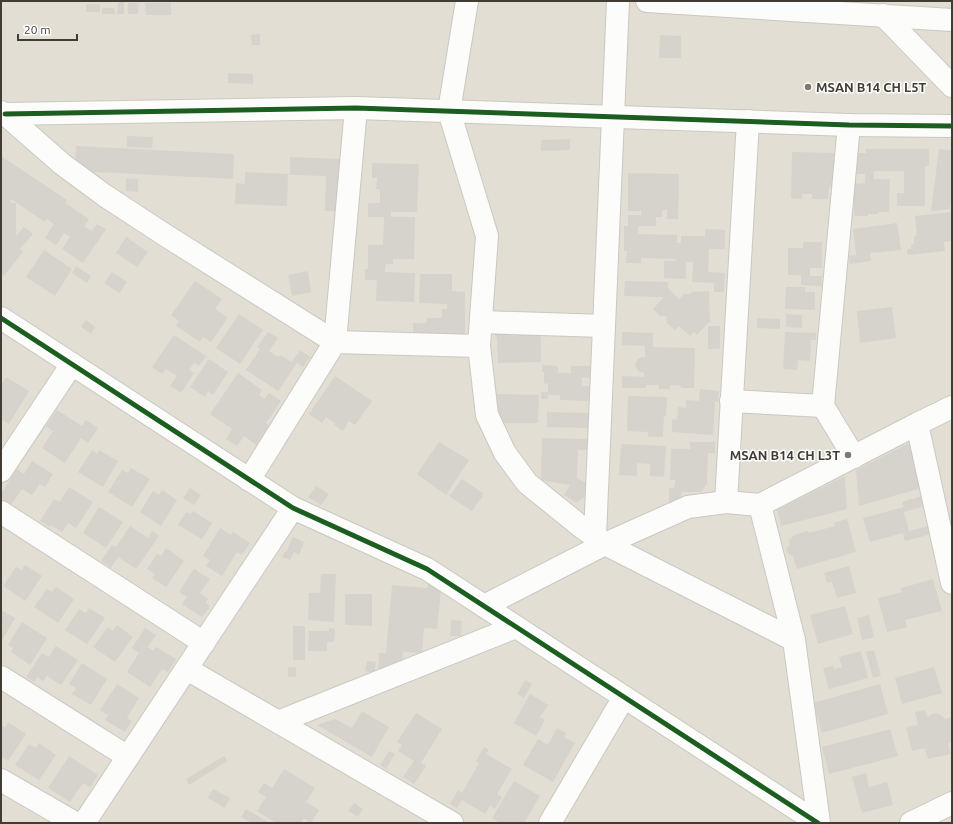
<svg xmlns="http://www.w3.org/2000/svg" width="953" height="824" viewBox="0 0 953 824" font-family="Ubuntu,sans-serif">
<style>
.residential{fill:#e2ded3}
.building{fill:#d6d3cd}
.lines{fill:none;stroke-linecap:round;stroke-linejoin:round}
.minor-casing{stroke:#cac8c2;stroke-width:24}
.minor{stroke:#fcfcfb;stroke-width:22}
.cycleway-casing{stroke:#fff;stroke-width:8}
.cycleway{stroke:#1b5e20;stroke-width:5}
.poi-dot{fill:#7e7a72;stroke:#fff;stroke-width:1.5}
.labels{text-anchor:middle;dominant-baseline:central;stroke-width:3;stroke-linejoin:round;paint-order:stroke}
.poi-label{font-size:13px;font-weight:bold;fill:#423d34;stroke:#fff;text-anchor:start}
</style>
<rect width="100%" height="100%" fill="#eeece6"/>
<rect class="residential" x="1" y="1" width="951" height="822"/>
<g class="building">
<polygon points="118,1 124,1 124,14 117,14"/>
<polygon points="128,3 139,3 138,14 128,14"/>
<polygon points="145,3 171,3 171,15 146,15"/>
<rect x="86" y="4" width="14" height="8"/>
<polygon points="102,8 114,8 115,14 102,14"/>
<polygon points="260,34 260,45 252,45 251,35"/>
<polygon points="660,35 681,36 681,58 659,58"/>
<polygon points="228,73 253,74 253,84 228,83"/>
<polygon points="127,136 153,137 152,148 127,147"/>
<polygon points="570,139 570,150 541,151 541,140"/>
<polygon points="76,146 234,154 233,179 75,171"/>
<polygon points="866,149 929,149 929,166 925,166 925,206 897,206 897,193 904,193 904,171 874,171 874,179 890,179 889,212 878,212 878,214 868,214 868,216 854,216 854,184 865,183 865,174 857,174 857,153 866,153"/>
<polygon points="939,149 952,150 952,205 950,205 950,209 931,211"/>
<polygon points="792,152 835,153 834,187 829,187 828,199 812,199 812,194 802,194 802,199 791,198"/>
<polygon points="1,156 67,200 65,203 89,219 84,226 92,231 97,224 106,229 83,263 62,249 70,237 64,233 56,245 45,238 54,224 47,219 45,222 11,199 10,203 16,203 16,236 24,227 33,234 20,249 23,252 4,276 1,274"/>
<polygon points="290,157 341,159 340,211 325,211 326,176 290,175"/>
<polygon points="372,163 419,164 417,212 391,212 391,217 415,217 414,259 393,259 393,264 386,264 385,272 415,273 414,302 376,301 377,280 365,280 365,269 368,269 368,245 383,245 384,217 368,217 368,203 380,203 380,189 376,189 377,178 372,178"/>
<polygon points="245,172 288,174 287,206 235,204 236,183 245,184"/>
<polygon points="628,173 679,174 678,219 667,219 667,210 662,210 662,217 656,217 656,226 638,226 638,234 677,235 677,243 681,243 681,236 705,236 705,229 725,230 725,249 709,249 708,272 725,273 724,292 714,292 714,283 692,282 693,262 686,262 686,279 664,278 664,261 676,261 676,259 641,258 641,263 626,263 627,251 624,251 624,226 628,226 628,215 641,215 641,211 628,211"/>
<polygon points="126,178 138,179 138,192 126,191"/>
<polygon points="952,212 952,241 944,242 945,251 908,255 907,249 911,249 911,245 914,244 914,236 917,235 915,216"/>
<polygon points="897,223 901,250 870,253 871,261 850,264 849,256 856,255 853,229"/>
<polygon points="126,237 148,252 137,267 116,253"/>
<polygon points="803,242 822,242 822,268 810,268 810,276 822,276 821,286 801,285 801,275 788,275 788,248 803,248"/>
<polygon points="44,250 72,269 55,296 26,277"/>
<polygon points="76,266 91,276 87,283 72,273"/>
<polygon points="308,271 311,292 292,296 288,275"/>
<polygon points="112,272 127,282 119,293 104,283"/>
<polygon points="420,274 452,274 452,291 465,292 465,340 413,342 413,323 426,323 427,318 442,318 442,309 447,309 447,304 419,303"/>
<polygon points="195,281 222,299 215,309 228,318 211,342 203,337 200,342 176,326 179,321 171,315"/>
<polygon points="625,281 668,282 668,288 679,299 684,294 691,294 691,292 709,291 710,321 697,335 694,332 690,336 679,326 675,330 667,323 666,316 660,316 653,309 663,298 662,297 624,296"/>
<polygon points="786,287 805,287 805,292 815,292 815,310 785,309"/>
<polygon points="892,307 896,338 860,343 857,311"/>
<polygon points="239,314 263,330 240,364 216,348"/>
<polygon points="786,314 802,315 802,328 786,327"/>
<polygon points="757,318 780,319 780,329 757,328"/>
<polygon points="86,320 95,327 91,334 81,327"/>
<rect x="708" y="326" width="12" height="23"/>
<polygon points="511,327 511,335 516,336 516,332 541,329 541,362 498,363 497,337 495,337 494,328"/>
<polygon points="268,332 278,338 269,351 278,357 280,355 292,362 300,350 310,357 303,367 297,363 278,391 246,370 260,349 257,347"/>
<polygon points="622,332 653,333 653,347 695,348 694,388 681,388 681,386 670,385 670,389 659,389 659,385 646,385 646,388 622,388 622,376 644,377 644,373 640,372 638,371 635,365 638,359 641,357 645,357 645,346 622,345"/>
<polygon points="785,332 816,333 816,340 811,340 810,361 798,360 797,370 783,369"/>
<polygon points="174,335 206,356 199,366 194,363 189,370 194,373 181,393 170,386 177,376 166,369 162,374 152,367"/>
<polygon points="209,359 228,372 213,395 208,391 205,397 190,387"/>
<polygon points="542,365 558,366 558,373 571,373 571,366 591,366 590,378 582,377 582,386 591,386 590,401 560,400 560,395 548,395 548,399 541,399 541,392 548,392 548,383 544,384 544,372 542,372"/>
<polygon points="238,373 262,390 259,395 265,399 269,393 281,401 266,423 269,425 256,445 244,436 237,446 226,439 232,429 210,414"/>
<polygon points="335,376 372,401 355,425 349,421 343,431 334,425 335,423 326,417 322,423 309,414"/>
<polygon points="6,377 29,391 9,424 1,419 1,385"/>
<polygon points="700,389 719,391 718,402 715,401 713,435 672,432 672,419 677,420 678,407 686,408 686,400 699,401"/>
<polygon points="496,394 539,395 538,423 496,423"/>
<polygon points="628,396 667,397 666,416 664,416 663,437 648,437 648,432 627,431"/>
<polygon points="57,410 82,426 86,420 98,428 88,443 81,438 65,463 42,448 53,431 46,426"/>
<polygon points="547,412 588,413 588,428 547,427"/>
<polygon points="542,438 588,439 588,450 578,450 577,478 586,483 587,496 576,502 564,495 570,485 541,480"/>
<polygon points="917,439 928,486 859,506 856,470"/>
<polygon points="439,442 469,460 446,495 417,474"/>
<polygon points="690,442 715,442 715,453 708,453 707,484 701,492 681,492 681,504 669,509 669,488 674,488 675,480 670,480 671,449 690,449"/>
<polygon points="621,444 666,446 664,477 650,476 650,464 637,463 637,476 619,475"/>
<polygon points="92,450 97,454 99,450 118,461 103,487 78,472"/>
<polygon points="32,461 53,474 45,487 40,484 32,495 22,489 11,505 1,499 1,494 17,469 24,474"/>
<polygon points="131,468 150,479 132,507 108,492 122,470 128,473"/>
<polygon points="845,476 847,509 781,526 777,510"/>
<polygon points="462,479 484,494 472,511 449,496"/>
<polygon points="316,486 329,494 321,505 308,497"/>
<polygon points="69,487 93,502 76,528 68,523 62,532 51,525 50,527 40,521 54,499 60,502"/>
<polygon points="190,488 201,495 194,505 183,498"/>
<polygon points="162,490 177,500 161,526 140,512 153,491 159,495"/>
<polygon points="922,496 925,506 904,512 909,531 929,526 931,534 905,541 903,533 870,542 863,518 904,507 902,502"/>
<polygon points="99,507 123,522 106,548 83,533"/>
<polygon points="193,511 212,523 202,539 178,525 186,512 191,514"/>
<polygon points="847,519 856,552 797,569 793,556 788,554 786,550 788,547 790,546 789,540 794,535 808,531 809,533 835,526 834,523"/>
<polygon points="130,526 148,538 152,531 159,536 136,569 118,557 111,568 101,561 112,545 116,547"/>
<polygon points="220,528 231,535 233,532 250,543 242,555 237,552 222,576 206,566 210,560 203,556"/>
<polygon points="293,537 304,542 299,555 294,552 290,560 282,557 285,551 286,552"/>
<polygon points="166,548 184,561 166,587 152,578 155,574 147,569 157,554 161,556"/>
<polygon points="25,565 42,576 25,601 3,586 16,567 22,570"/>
<polygon points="849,566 856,593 837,598 832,582 827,583 824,573"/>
<polygon points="194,569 210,579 200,593 208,599 206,603 210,606 202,617 182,604 187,597 179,592"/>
<polygon points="321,574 336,574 334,622 308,620 309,593 320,593"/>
<polygon points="933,579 942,611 905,620 907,627 887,632 878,598 902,592 901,588"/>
<polygon points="428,584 441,590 437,629 424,628 422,653 403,652 402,664 378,671 379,653 386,653 392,585 427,588"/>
<polygon points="56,587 74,599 58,623 34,607 47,589 52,592"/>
<polygon points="345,594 372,594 372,626 345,625"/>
<polygon points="845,606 853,634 818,644 810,615"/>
<polygon points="89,608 105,618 87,644 65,630 79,609 86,613"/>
<polygon points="1,610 15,618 1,642"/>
<polygon points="869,615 874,637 862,640 857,618"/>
<polygon points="451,620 462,621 461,636 450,636"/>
<polygon points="22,622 47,638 30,665 11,652 13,648 8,645"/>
<polygon points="117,625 133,637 115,662 93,647 108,627 113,631"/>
<rect x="293" y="626" width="12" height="34"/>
<polygon points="145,628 156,635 148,647 153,651 156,647 176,659 168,672 162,669 150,687 127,672 139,653 132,648"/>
<polygon points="329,628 335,629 334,642 327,642 327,651 308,651 309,631 329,631"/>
<polygon points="56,646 78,660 61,685 47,676 43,681 38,677 34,682 26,677 42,653 49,657"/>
<polygon points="874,650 881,676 873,678 866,652"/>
<polygon points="861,651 868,678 829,689 823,668 833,666 834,669 842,667 839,657"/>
<polygon points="367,661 376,662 374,673 365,671"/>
<polygon points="82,663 107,679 91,705 72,694 76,688 69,684"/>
<rect x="288" y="667" width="8" height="10"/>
<polygon points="934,667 942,693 902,704 895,678"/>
<polygon points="525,680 532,684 524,698 517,694"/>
<polygon points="117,684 139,698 127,718 132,721 125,732 105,720 108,715 100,710"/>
<polygon points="880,684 888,714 822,733 813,703"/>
<polygon points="530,694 548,705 540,717 545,720 536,736 514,723"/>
<polygon points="925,710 927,717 932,714 936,713 941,715 945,719 952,717 952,742 948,743 951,754 928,759 925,748 912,751 906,727 918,725 915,712"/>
<polygon points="362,711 389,727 372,757 317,725 335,719 352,728"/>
<polygon points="416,713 442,729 421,763 426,766 414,784 403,777 414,761 398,751 402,745 397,742"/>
<polygon points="8,722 26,734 8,761 1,757 1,725 5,727"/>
<polygon points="557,728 566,733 564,737 575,743 553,782 523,765 538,739 548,745"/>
<polygon points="890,729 898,756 829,774 822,747"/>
<polygon points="39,743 56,755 39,780 15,765 29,744 36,748"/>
<polygon points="484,747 489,750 486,754 512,769 497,794 502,797 495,809 490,806 485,814 462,800 457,808 450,804 458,790 462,793 479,763 476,761"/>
<polygon points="389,751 395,754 386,769 380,765"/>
<polygon points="69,756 98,775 90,787 83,783 70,802 48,788"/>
<polygon points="224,756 227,761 189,785 186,779"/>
<polygon points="284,769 315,788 306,802 319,810 311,823 304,818 301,823 276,823 257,811 266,797 258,792 264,783 272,788"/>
<polygon points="866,773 869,787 887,782 893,805 862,813 852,777"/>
<polygon points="514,781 540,796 524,823 500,823 492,818"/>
<polygon points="213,789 230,798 225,808 208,798"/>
<polygon points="354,803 363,809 358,817 348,811"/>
<polygon points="246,809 270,823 252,823 241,817"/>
</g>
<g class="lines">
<defs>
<g id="minor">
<polyline points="467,1 449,111 487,236 479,346 487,415 505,453 527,483 579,525 605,544 794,640"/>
<polyline points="647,1 952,20"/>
<polyline points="883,15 952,86"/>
<polyline points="1,112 5,114 62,164 104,195 165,235 335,342 479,346"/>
<polyline points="5,114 356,108 849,125 952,126"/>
<polyline points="849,125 823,406 854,457"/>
<polyline points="1,318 293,508 427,569 818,823"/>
<polyline points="481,322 604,326"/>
<polyline points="731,401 823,406"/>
<polyline points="917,424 952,583"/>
<polyline points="1,471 72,364"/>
<polyline points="249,480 335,342 356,108"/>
<polyline points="726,502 748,121"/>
<polyline points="760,505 794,640 819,823"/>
<polyline points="1,512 204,643"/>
<polyline points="595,536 618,1"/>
<polyline points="484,606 605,544 688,507 726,502 760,505 917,424 952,407"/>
<polyline points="187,669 452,823"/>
<polyline points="1,677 128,757"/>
<polyline points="278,722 516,627"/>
<polyline points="1,780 75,823"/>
<polyline points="84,823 293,508"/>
<polyline points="550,823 624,697"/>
<polyline points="911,823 952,803"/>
</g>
</defs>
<use href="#minor" class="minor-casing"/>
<use href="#minor" class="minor"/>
<defs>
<g id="cycleway">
<polyline points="5,114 356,108 849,125 952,126"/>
<polyline points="1,318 293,508 427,569 818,823"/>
</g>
</defs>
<use href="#cycleway" class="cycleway-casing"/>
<use href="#cycleway" class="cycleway"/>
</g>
<g class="poi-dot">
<circle cx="808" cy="87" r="4"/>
<circle cx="848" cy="455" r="4"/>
</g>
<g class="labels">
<g class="poi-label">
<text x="816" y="87">MSAN B14 CH L5T</text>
<text x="840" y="455" text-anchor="end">MSAN B14 CH L3T</text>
</g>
</g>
<rect width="953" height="824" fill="none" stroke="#423d34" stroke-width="4"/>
<path d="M18 34v6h59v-6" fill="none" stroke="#423d34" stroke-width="2"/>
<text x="24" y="34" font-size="12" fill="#423d34" stroke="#ffffff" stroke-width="3" paint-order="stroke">20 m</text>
</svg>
